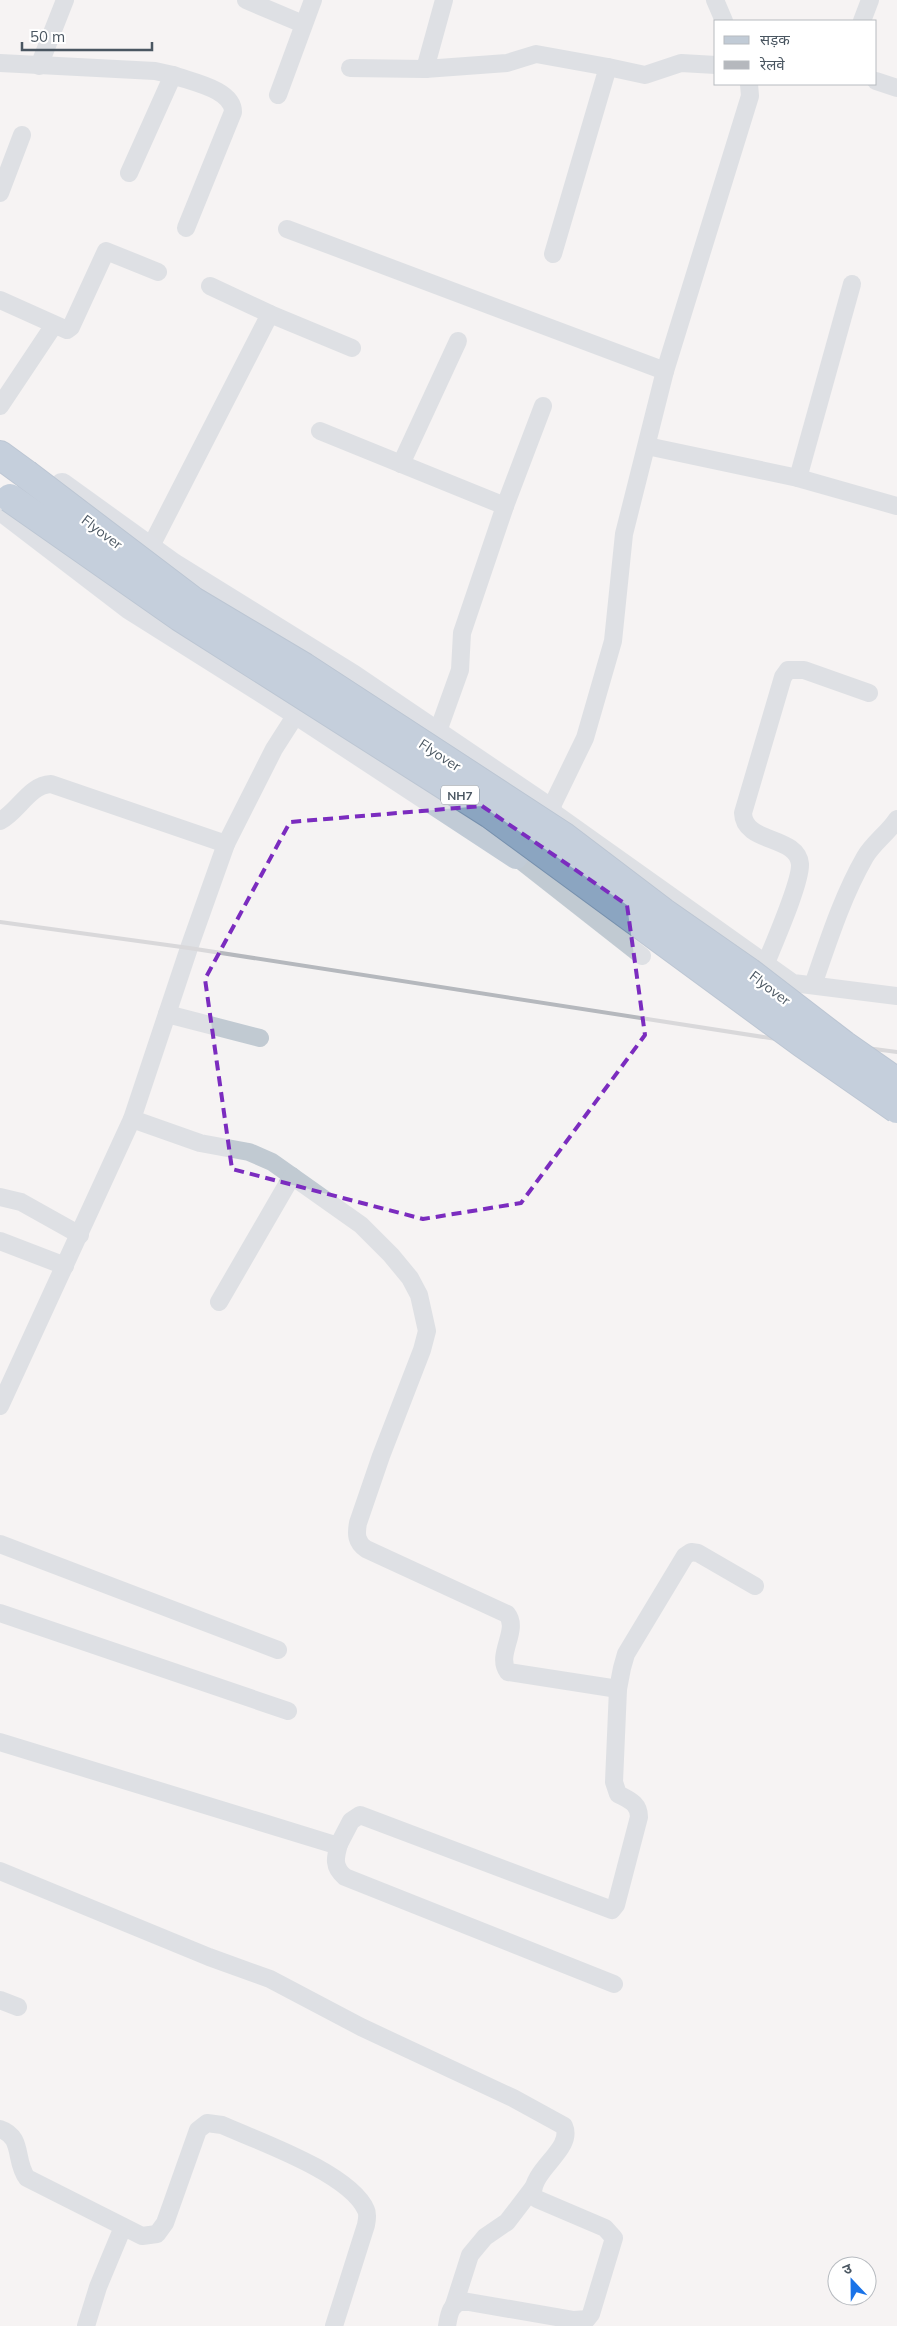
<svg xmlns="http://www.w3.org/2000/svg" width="897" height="2326" viewBox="0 0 897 2326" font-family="Mulish,'Noto Sans Devanagari',sans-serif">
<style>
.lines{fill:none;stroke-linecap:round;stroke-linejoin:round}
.highway-casing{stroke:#7690ad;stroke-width:30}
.street{stroke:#c1cad2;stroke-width:18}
.secondary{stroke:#c1cbd6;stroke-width:24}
.highway{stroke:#8ba5c1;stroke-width:28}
.rail{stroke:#b5b8bd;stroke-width:4}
.highway-bridge-casing{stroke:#7690ad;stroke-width:30;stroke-linecap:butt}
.highway-bridge{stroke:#8ba5c1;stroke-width:28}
.marked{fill:none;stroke:#7b2cbf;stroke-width:4;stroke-dasharray:10 6;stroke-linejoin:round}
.labels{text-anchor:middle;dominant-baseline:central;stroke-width:4.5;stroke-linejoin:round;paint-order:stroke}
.shield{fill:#fff;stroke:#808990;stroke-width:1}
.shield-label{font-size:12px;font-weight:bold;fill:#4a5661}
.street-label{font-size:14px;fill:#4a5661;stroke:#fff}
</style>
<rect width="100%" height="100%" fill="#f5f3f3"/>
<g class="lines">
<defs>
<polyline id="highway" points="0,455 26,474"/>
</defs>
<use href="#highway" class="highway-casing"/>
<g class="street">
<polyline points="246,0 303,24"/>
<polyline points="715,0 724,21"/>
<polyline points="862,21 870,0"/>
<polyline points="0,63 155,71 173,75 129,173"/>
<polyline points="39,66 65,0"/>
<polyline points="608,67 645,75 681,63 716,65"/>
<polyline points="350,68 425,69 444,0"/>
<polyline points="425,69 507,63 536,54 608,67 553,254"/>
<path d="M173,75C191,82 233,89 233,112L186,228"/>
<polyline points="876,81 897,88"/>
<polyline points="749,84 750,96 665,371 624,534 613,641 585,738 550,810 793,983 897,996"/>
<polyline points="278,95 313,0"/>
<polyline points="0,193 22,135"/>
<polyline points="287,229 665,371"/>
<polyline points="210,286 270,314 352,348"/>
<polyline points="0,300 67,330 71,327 106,251 158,272"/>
<polyline points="0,406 54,325"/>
<polyline points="320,431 505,506"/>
<polyline points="647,446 798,478 897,506"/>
<polyline points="401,464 458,341"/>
<polyline points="798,478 852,284"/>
<polyline points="150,548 270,314"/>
<polyline points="437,734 460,670 462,633 505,506 543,406"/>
<path d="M0,821C19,811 29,785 51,784L226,844"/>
<polyline points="516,857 642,956"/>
<path d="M766,963C774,943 801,882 800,864C797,835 744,844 743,813L783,677L788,670H804L869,693"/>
<path d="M813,985C828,942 842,897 865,857C873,843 888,833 897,819"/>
<polyline points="167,1014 260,1038"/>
<path d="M132,1119L200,1143L249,1152L272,1162L361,1225L391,1255L410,1278L419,1295L427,1331L422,1350L381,1456L358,1523C356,1534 356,1542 366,1549L507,1614C520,1630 495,1655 508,1672L618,1689"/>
<polyline points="0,1197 21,1202 80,1235"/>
<polyline points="0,1241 65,1266"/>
<polyline points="219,1302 292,1176"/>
<polyline points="0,1406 132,1119 189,948 226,844 274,749 297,713"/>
<polyline points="0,1544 278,1650"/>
<polyline points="0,1613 288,1711"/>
<path d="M0,1742L332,1844H339L351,1821L360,1815L612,1910L616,1905L639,1817C639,1803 629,1800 618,1794L614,1782L618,1689L622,1668L626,1654L685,1556L691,1552L698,1553L755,1586"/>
<path d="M339,1844C335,1858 333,1867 345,1877L614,1984"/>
<path d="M0,1871L209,1957L270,1979L361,2027L513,2098L564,2126C574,2149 532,2169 533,2194L537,2199L605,2228L614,2238L591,2314L587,2319L574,2320L463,2301C450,2304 449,2315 447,2326"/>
<polyline points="0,2000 18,2007"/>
<path d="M0,2129C24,2137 14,2161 27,2178L142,2236L157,2234L165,2223L198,2130L207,2123L222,2125C258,2141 350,2173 366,2210C368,2214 367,2220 366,2225L334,2326"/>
<polyline points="454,2305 470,2255 485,2237 507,2222 533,2188"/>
<polyline points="86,2326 98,2287 123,2227"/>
</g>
<polyline class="secondary" points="0,508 129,607 297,713 516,857 550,810 352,676 173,565 62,485"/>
<use href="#highway" class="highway"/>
<polyline class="rail" points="0,922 189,948 802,1043 844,1045 897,1052"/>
<defs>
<g id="highway-bridge">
<polyline points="26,474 193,601 304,667 563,836 663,912 749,972 844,1045 897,1082"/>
<polyline points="10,498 180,617 490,814 802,1043 897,1109"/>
</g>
</defs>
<use href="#highway-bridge" class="highway-bridge-casing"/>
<use href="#highway-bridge" class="highway-bridge"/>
</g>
<path d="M0 0H897V2326H0ZM482,806L627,905L645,1035L521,1203L423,1219L232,1169L205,979L290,822Z" fill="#f5f3f3" fill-opacity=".55" fill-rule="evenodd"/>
<path class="marked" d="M482,806L627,905L645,1035L521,1203L423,1219L232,1169L205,979L290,822Z"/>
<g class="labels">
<rect class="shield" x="441" y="785.5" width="38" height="19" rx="4"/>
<g class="shield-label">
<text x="460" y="795">NH7</text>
</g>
<g class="street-label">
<text transform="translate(102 532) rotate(37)">Flyover</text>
<text transform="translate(440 755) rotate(33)">Flyover</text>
<text transform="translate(770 988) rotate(37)">Flyover</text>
</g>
</g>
<rect x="714" y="20" width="162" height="65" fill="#ffffff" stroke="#b7bbc0"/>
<rect x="724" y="36" width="25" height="8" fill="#c1cbd6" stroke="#b7bbc0"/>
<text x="760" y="45" font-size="15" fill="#4a5661">सड़क</text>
<rect x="724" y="61" width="25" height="8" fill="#b5b8bd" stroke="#b7bbc0"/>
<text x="760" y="70" font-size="15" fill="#4a5661">रेलवे</text>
<g transform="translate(852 2281) rotate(338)"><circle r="24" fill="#ffffff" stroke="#b7bbc0"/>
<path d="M0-4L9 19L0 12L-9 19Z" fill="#1a73e8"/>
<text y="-8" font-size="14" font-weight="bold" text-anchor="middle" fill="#4a5661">उ</text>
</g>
<path d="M22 42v8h130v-8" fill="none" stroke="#4a5661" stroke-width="2.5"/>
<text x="30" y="42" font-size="15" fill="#4a5661" stroke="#ffffff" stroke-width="4" paint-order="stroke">50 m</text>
</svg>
